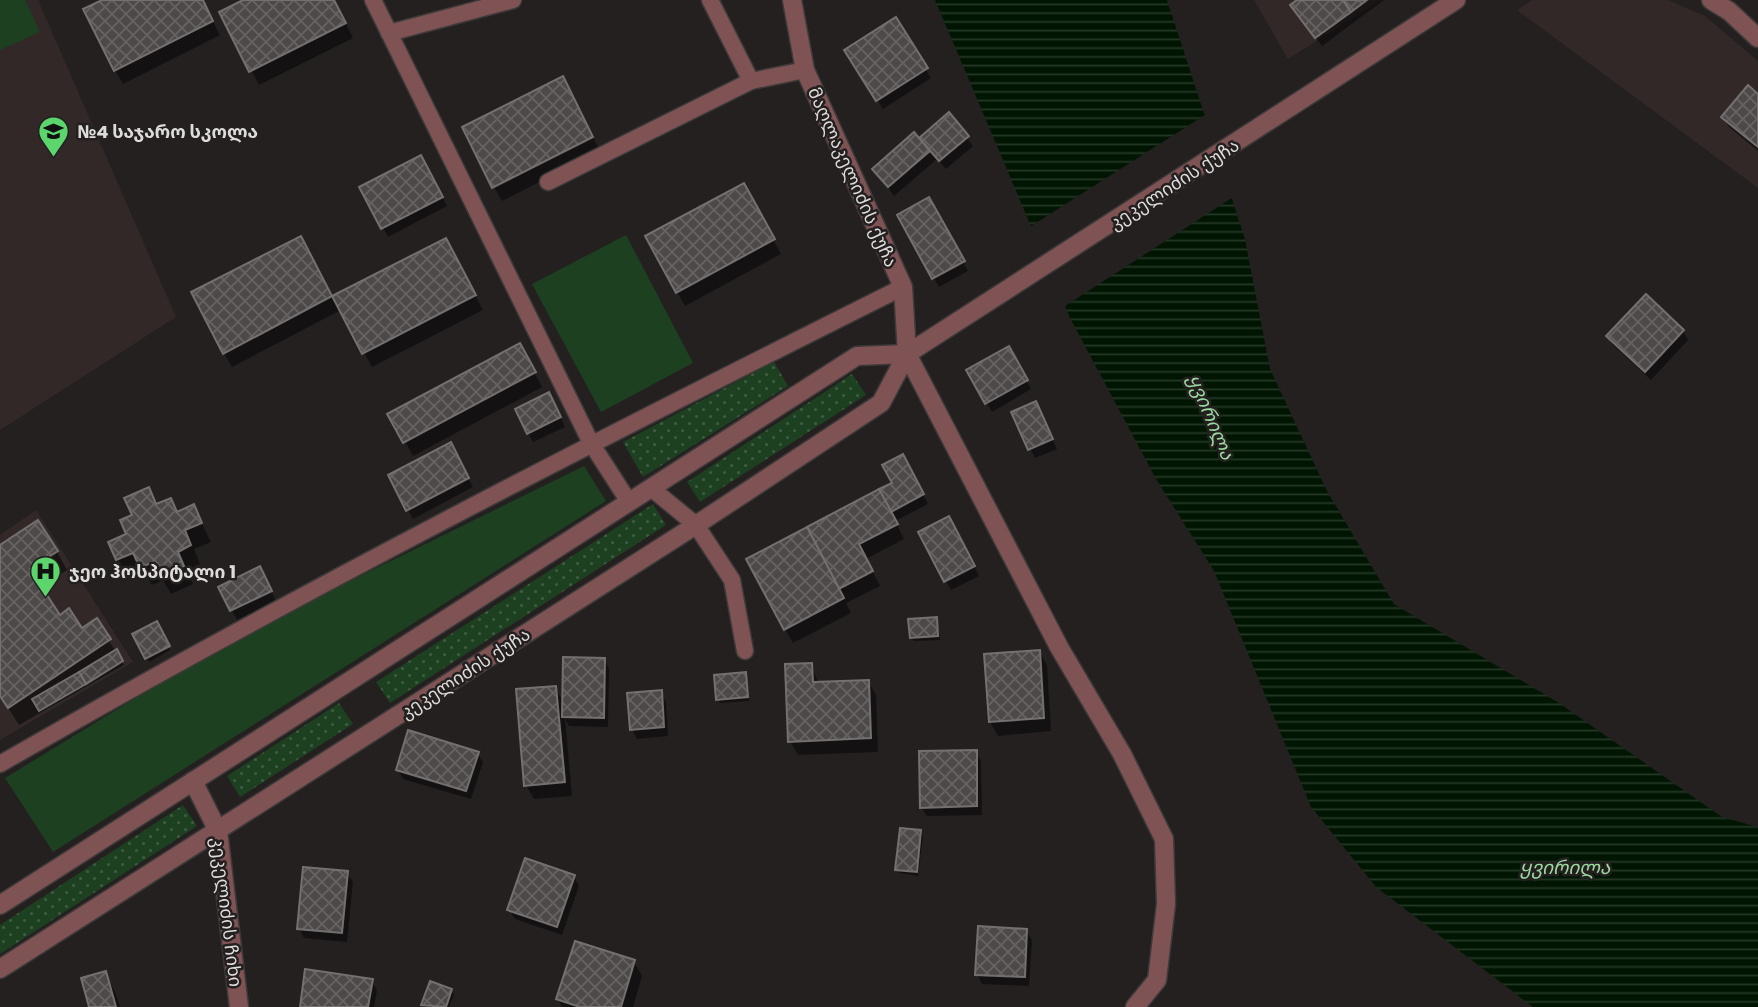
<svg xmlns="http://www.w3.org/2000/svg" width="1758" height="1007" viewBox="0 0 1758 1007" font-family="Poppins,'Noto Sans Georgian',sans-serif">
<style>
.built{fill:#322828}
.grass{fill:url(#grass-dots)}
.green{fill:#1c4020}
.water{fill:url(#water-rules)}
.pier{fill:#242020}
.shadow{fill:#0007}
.building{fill:url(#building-cross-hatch);stroke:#757070;stroke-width:2}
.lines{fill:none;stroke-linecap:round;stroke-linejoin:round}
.service-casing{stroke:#3e3a3a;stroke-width:19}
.minor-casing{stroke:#3e3a3a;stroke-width:21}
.tertiary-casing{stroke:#3e3a3a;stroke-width:21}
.service{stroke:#7f5354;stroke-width:16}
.minor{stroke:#7f5354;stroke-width:18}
.tertiary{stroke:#7f5354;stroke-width:18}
.labels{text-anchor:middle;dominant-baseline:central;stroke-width:5;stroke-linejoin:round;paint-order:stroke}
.poi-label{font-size:18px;font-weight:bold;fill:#dedbdb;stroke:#242020;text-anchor:start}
.street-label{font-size:18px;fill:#dedbdb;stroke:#242020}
.water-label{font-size:19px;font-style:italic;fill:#9bd99f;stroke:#242020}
</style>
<defs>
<pattern id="grass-dots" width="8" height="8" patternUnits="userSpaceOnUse" patternTransform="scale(1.75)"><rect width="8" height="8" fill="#1c4020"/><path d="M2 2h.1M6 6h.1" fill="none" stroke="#3d5b40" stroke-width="1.8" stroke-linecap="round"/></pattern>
<pattern id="water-rules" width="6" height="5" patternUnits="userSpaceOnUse" patternTransform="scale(1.75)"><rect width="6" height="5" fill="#001602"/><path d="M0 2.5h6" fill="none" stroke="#253726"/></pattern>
<pattern id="building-cross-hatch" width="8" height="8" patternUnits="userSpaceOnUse" patternTransform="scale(1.75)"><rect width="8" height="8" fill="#4e4949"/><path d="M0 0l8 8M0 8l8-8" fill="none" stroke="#676363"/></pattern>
</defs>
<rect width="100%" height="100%" fill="#242020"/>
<g class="built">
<polygon points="0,0 38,0 176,317 0,430"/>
<polygon points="1254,0 1381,0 1288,59"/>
<polygon points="1532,0 1668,0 1705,16 1758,61 1758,188 1517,10"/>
<polygon points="36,510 133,662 0,740 0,535"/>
</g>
<g class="grass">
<polygon points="774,362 788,386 643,477 623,442"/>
<polygon points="852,374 866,395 700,502 687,482"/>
<polygon points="653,504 666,525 390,703 376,682"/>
<polygon points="339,703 353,724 240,797 227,776"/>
<polygon points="183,805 197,826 0,954 0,925"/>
</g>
<g class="green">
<polygon points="0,0 25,0 40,32 0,50"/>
<polygon points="626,235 693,363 601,412 532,284"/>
<polygon points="584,466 606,501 53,852 5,778 232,639"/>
</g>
<polygon class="water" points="935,0 1167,0 1245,239 1270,369 1327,491 1394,604 1559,703 1722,817 1758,827 1758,1007 1533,1007 1376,887 1311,807 1214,571 1156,479 1070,318"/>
<polygon class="pier" points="1208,113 1235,196 1062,308 1028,228"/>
<g class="shadow">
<polygon points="106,0 202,0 220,35 123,84 115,70"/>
<polygon points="247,0 334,0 353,38 259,85 221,13"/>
<polygon points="1300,0 1384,0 1322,46 1298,14"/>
<polygon points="895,20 931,78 883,109 846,50"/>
<polygon points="570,92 600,151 502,201 494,187"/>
<polygon points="1758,96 1758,151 1728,126 1723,117"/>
<polygon points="949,115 973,146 946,169 937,159 894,196 874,169 919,140"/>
<polygon points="420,157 447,206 388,237 362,188"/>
<polygon points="743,185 781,254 685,306 647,237"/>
<polygon points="929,199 968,271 939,287 899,216"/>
<polygon points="445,240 483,310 372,367 341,310 232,367 224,353 308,252 332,298"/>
<polygon points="1683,331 1688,340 1651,380 1613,345 1608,336"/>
<polygon points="1008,349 1031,389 992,412 969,371"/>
<polygon points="527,359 542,387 413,456 390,414"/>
<polygon points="554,403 565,427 533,442 528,433"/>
<polygon points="1013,412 1040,412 1057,449 1035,458"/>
<polygon points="455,454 473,487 413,519 390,476"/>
<polygon points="903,457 928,504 895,521 904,539 866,559 880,586 846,603 851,613 793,643 785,629 894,483"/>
<polygon points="148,489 158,505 170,500 178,513 193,506 211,542 194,549 200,564 187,570 193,584 171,594 163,580 152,585 144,571 128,578 110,543 128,535"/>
<polygon points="954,527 979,576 951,590 920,533"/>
<polygon points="0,547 57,552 67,570 40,588 59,617 81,630 96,620 124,665 19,725 0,695"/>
<polygon points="264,578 276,601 237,620 220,588"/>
<polygon points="936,619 940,640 914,641 911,637"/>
<polygon points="156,624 170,650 149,662 134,635"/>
<polygon points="1039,651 1047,665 1051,731 998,736 990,722"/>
<polygon points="604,659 609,669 608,727 569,726 565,718 572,796 534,799 526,785 555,688 564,703"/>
<polygon points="811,665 819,684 868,681 876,695 878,752 798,755 790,741"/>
<polygon points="745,674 749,701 720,703 718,699"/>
<polygon points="661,692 666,702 668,736 637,739 632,730"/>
<polygon points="976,752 981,761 982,815 927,816 921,807"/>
<polygon points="477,753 483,762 471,799 403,779 398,770"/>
<polygon points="920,832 923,836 918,876 899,873 897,869"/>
<polygon points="347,873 353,882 347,942 304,938 299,928"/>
<polygon points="574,877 579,886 562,935 515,919 509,910"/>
<polygon points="1026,931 1032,940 1029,986 982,984 977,974"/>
<polygon points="634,962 642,976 633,1007 562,1007 558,999"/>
<polygon points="105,973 115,992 120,1007 91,1007"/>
<polygon points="371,981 377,990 374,1007 301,1007"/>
<polygon points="451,990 454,995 449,1007 423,1004"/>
</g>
<g class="building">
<polygon points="102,0 203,0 213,21 114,71 83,9"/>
<polygon points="243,0 334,0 346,23 249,72 219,12"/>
<polygon points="1297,0 1343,0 1351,12 1315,38 1290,5"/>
<polygon points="1343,0 1367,0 1351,12"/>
<polygon points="896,17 928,68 876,101 844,50"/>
<polygon points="563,76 593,137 492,188 462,127"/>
<polygon points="1748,85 1758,94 1758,147 1721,117"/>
<polygon points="949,112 969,136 939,161 919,138"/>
<polygon points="914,132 930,151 888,187 872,169"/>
<polygon points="421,155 443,197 381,229 359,187"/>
<polygon points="744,183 775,239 676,293 645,236"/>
<polygon points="929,197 965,261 932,279 897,215"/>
<polygon points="301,236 332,296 223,354 191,292"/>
<polygon points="446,238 476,295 362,354 332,296"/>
<polygon points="1646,294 1684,330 1645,372 1606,336"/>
<polygon points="520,343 536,372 403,443 387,414"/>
<polygon points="1009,346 1028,380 985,404 966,370"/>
<polygon points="549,392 561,417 527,434 515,409"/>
<polygon points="1036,401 1053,439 1028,450 1011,412"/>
<polygon points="451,442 469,478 406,511 388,475"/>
<polygon points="903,454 924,494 891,512 879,489 892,483 882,465"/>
<polygon points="149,487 156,504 171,498 177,512 194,504 202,523 185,530 191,545 178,552 184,566 159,577 153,562 140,568 133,553 116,560 108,542 126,534 120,520 132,515 124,498"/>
<polygon points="879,489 898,524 859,544 873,571 839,589 807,527"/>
<polygon points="949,516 975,566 944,582 918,532"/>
<polygon points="38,520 58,551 30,569 60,615 69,608 82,628 97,618 111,639 8,708 0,696 0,545"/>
<polygon points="807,527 844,598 784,630 746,559"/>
<polygon points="260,566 272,591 230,611 218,587"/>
<polygon points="937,617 938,636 910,638 908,619"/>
<polygon points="157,621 170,646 145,659 132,634"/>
<polygon points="117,649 123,661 86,684 79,672"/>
<polygon points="1040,650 1044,718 989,722 984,654"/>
<polygon points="563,657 605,658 604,718 562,717"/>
<polygon points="812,663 813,682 869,680 871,738 788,742 785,664"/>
<polygon points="79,672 86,684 39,711 32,699"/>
<polygon points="746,672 748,697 716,700 714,675"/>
<polygon points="556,686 565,782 524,786 516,689"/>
<polygon points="662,690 664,727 630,730 627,693"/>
<polygon points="408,730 479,752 466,791 396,770"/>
<polygon points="977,750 977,806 920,808 919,751"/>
<polygon points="900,828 921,830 917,872 895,870"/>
<polygon points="525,858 575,875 557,927 507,910"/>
<polygon points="303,867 348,871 342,933 297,929"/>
<polygon points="978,926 1027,929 1025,977 975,975"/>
<polygon points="575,941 635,960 621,1007 580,1007 556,999"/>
<polygon points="305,969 373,979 368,1007 300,1007"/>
<polygon points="106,971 116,1007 89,1007 81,978"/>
<polygon points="430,981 452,989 446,1007 421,1005"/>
</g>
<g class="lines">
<defs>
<g id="service">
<polyline points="373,0 591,443 629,502"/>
<polyline points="710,0 751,81"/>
<polyline points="389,33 513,0"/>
<polyline points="548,182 751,81 805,70"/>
<polyline points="651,488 696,525 732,580 745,651"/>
<path d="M0,764C295,594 599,439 903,287"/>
</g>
<polyline id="minor" points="193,781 218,831 239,1007"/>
<g id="tertiary">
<polyline points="792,0 805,70 903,287 907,354 1059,647 1122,754 1164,839 1166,904 1157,980 1135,1007"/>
<polyline points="1711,0 1729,11 1758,38"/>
<polyline points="0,905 857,356 907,354"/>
<polyline points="0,969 696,525 881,403 907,354 1456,0"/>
</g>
</defs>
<use href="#service" class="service-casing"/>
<use href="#minor" class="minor-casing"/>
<use href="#tertiary" class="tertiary-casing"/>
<use href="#service" class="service"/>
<use href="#minor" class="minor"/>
<use href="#tertiary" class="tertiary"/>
</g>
<defs>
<symbol id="school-pin" viewBox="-11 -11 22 30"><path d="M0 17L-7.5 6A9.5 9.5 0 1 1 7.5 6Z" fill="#5cd56d" stroke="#242020"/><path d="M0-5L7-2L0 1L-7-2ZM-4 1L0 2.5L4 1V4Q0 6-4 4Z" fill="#111"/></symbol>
<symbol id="hospital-pin" viewBox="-11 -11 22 30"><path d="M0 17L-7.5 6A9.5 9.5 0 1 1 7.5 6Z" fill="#5cd56d" stroke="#242020"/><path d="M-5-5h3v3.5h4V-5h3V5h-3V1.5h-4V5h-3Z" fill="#111"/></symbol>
</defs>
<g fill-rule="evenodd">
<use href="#school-pin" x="36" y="114" width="35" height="47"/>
<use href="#hospital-pin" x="28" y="554" width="35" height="47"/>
</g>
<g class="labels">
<g class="poi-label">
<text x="77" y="131">№4 საჯარო სკოლა</text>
<text x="69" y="571">ჯეო ჰოსპიტალი 1</text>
</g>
<g class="street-label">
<text transform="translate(853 177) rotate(66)">მაღლაკელიძის ქუჩა</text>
<text transform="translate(1174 184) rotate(-33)">კეკელიძის ქუჩა</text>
<text transform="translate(465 673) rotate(-33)">კეკელიძის ქუჩა</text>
<text transform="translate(227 912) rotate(83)">კეკელიძის ჩიხი</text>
</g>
<g class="water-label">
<text transform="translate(1211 417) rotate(67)">ყვირილა</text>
<text x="1565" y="867">ყვირილა</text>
</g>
</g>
</svg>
